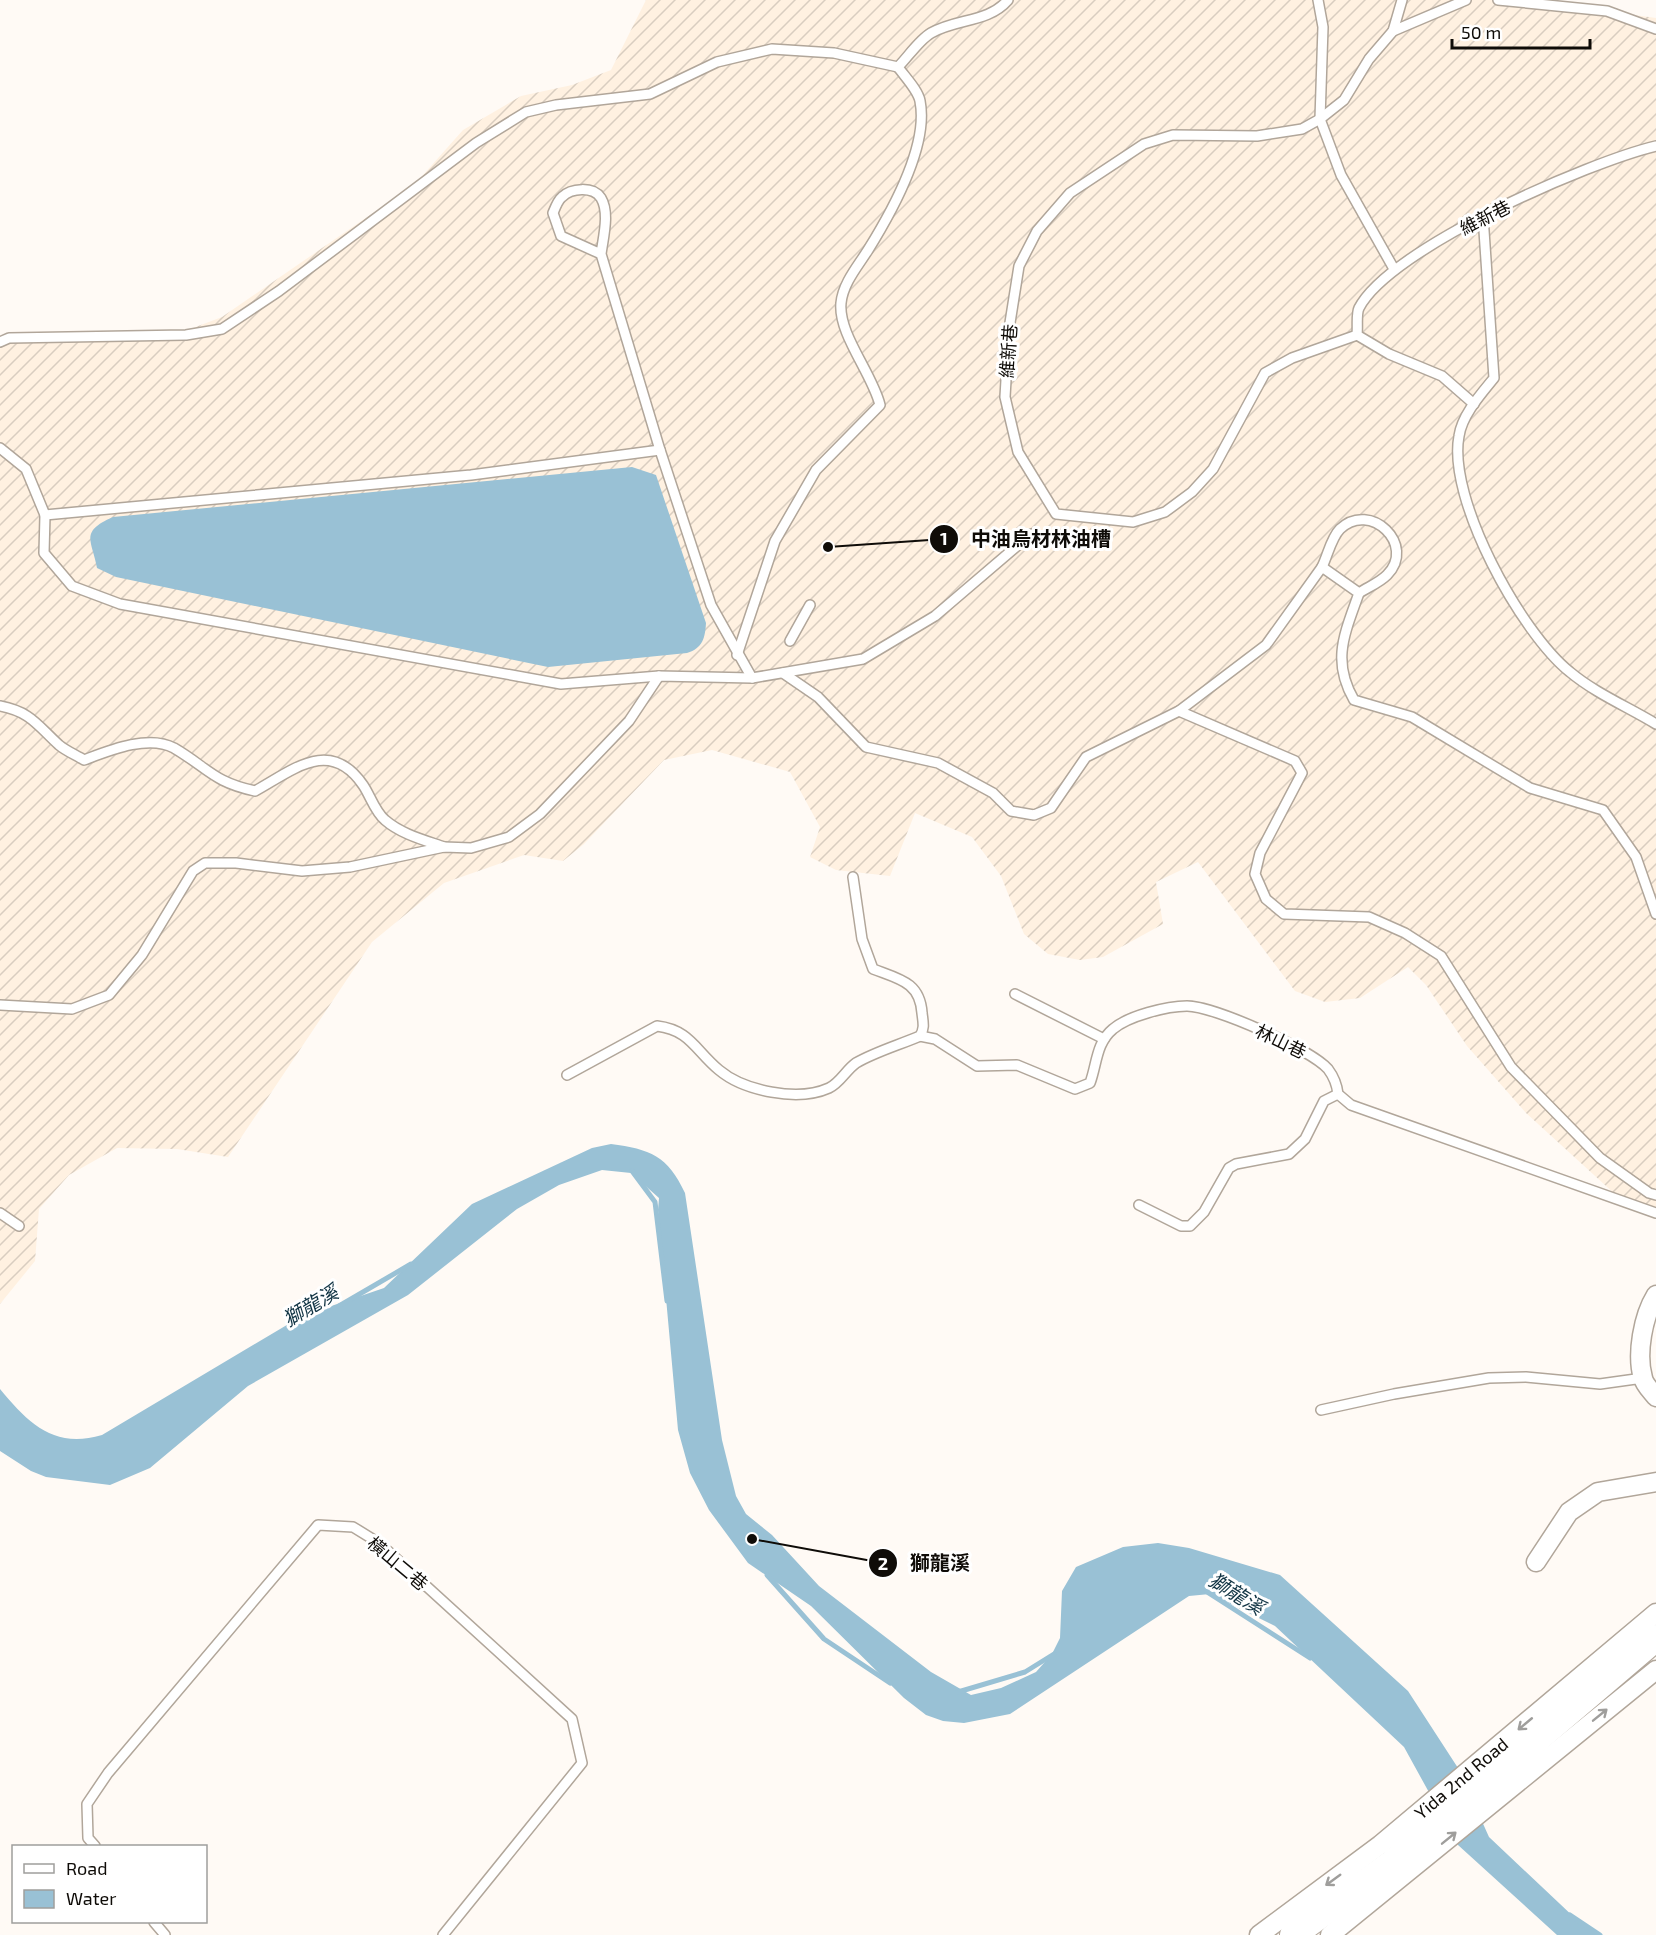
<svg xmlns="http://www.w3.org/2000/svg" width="1656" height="1935" viewBox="0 0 1656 1935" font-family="'Exo 2','Noto Sans TC',sans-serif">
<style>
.industrial{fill:url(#industrial-furrows)}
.water{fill:#99c1d5}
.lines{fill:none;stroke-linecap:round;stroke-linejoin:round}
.stream{stroke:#99c1d5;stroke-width:5}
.lane-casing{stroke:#b1a69a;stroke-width:12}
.street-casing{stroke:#b1a69a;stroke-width:21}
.secondary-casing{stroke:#b1a69a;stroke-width:28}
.lane{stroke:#fff;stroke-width:9}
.street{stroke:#fff;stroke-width:18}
.secondary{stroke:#fff;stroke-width:26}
.oneway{stroke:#9f9e9c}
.labels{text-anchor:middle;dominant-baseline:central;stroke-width:6;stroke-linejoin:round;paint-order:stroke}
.street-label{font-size:18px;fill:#0f0c08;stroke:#fff}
.water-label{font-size:20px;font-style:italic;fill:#103343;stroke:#fff}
.leader{fill:none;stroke:#0f0c08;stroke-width:2}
.callout-dot{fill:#0f0c08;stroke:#fff;stroke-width:2}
.mark-label{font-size:18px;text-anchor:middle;font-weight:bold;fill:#fff}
.callout-label{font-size:20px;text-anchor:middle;font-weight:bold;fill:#0f0c08;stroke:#fff;stroke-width:6;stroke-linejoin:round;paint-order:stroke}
</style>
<defs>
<pattern id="industrial-furrows" width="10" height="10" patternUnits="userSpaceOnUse" patternTransform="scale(1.5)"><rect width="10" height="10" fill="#fff1e1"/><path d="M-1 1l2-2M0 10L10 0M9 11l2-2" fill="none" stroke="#d9cdc0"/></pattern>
</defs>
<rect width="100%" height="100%" fill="#fffaf5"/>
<polygon class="industrial" points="646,0 1529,0 1656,18 1656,1210 1617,1196 1526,1113 1467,1046 1426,985 1408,967 1360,998 1325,1002 1295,991 1198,862 1156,882 1163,924 1103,957 1080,960 1048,954 1024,934 1001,876 972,837 915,813 890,876 836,870 810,857 820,827 790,772 712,750 664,760 584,844 563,861 524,855 444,883 372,942 228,1157 177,1149 117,1148 69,1175 39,1209 35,1261 0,1304 0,344 16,334 185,331 222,317 415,184 463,130 521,96 572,85 611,70"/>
<g class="water">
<path d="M632,467L656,475L706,623C705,638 703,648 687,653L548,667L116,577L97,568C92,540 79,532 113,517Z"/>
<path d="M611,1144C650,1149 668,1156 685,1193L722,1440L736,1496L746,1514L772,1535L819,1586L931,1672L971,1695L1001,1688L1036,1672L1052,1654L1060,1638L1062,1591L1076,1567L1123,1547L1158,1543L1189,1548L1280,1575L1408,1691L1458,1768L1489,1837L1577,1920L1597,1935H1557L1458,1845L1404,1747L1275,1626L1210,1594L1189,1596L1010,1714L964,1723L943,1721L926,1715L904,1698L811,1606L748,1563L709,1510L690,1473L678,1430L658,1210L659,1198L631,1173L602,1170L559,1185L517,1209L408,1295L248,1386L150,1468L110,1485L46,1477L31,1471L0,1451V1389C29,1424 54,1449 102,1435L302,1316L384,1288L472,1204L592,1148Z"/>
</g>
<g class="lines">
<g class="stream">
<polyline points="632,1171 655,1202 667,1301"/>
<polyline points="339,1306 411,1264"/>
<polyline points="767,1575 824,1639 890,1683"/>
<polyline points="1207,1592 1310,1658"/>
<polyline points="958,1692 1025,1672 1054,1654"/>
<polyline points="1570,1915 1600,1935"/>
</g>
<defs>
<g id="lane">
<polyline points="1318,0 1323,27 1320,119 1341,175 1394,269"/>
<polyline points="1498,0 1607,11 1656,29"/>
<polyline points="1393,31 1466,0"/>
<path d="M1483,216L1494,378C1481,394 1462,415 1459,436C1447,499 1521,633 1570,672C1595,693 1628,707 1656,724"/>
<path d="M601,254L561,236L553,213C555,208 558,200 562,197C571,188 593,186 601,198C610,213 603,238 601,254L660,450L711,605L752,678"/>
<polyline points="1357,335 1292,358 1265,373 1213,469 1192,492 1165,512 1133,522 1056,514 1018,452 1005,397 1009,329 1019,266 1037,231 1070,193 1144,144 1173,135 1257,136 1302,129 1320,119 1344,100 1369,59 1393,31 1402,0"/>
<polyline points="0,342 9,338 186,335 222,329 279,291 476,143 526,112 556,105 650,94 717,62 772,49 834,53 898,67"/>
<path d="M1474,404L1442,376L1389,354L1357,335C1358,327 1356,314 1359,308C1390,248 1589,162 1656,146"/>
<polyline points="0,448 26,469 45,515 44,553 72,586 120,604 561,684 659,676 752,678 863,659 935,616 1031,534"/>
<polyline points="45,515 471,475 660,450"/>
<path d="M1322,567C1328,555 1331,538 1340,529C1370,500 1417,545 1387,575C1379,583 1368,587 1359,593"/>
<polyline points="790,641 810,605"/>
<path d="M737,655L775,541L816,470L880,405C872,373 838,334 841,303C843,283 858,266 868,250C891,213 929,146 920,101C918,90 905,77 898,67C908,57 919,40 931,33C957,18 988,23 1008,0"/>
<path d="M783,673L818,697L866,747L938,763L993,793L1011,811L1034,815L1051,808L1086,757L1179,711L1266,645L1322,567L1359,593C1345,633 1331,660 1354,700L1412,717L1530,788L1603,810L1636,857L1656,914"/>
<path d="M0,706C31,712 37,725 59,745C66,751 76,755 84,760C108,751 148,734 174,748C208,768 213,782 255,791C293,770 330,737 363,785C370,795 375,812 385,820C401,834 424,840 444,847"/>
<polyline points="1179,711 1295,761 1302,773 1260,853 1255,874 1266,899 1284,914 1369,917 1405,933 1441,956 1511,1067 1600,1158 1649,1193 1656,1195"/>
<polyline points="1015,994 1104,1039"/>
<polyline points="0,1005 72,1009 109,995 142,955 193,871 205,863 236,863 302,871 350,867 444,847 471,848 509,837 540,814 629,721 659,676"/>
<path d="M920,1036L935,1039L977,1066L1017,1065L1075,1089L1090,1083C1097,1064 1096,1043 1113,1029C1128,1016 1167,1006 1187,1006C1214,1006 1310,1049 1328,1069C1334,1077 1337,1085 1338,1094L1351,1105L1656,1213"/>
<path d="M567,1075L657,1026C690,1030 695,1050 719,1070C744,1091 798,1102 829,1088C840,1083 846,1070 856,1063C875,1052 899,1045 920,1036C925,1028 923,1022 922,1013C920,982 899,979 873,969L862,939L853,877"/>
<polyline points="1139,1205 1181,1226 1190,1226 1204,1212 1229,1168 1236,1164 1289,1154 1305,1139 1324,1101 1338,1094"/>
<polyline points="0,1213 19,1226"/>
<polyline points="1321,1410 1394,1394 1489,1378 1526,1377 1600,1384 1643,1378"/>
<polyline points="95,1846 88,1838 87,1804 108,1773 318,1525 353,1527 379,1543 572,1719 582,1763 443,1935"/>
<polyline points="154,1922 165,1935"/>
</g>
<g id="street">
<path d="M1656,1295C1643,1316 1636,1354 1643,1378C1644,1384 1652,1392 1656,1397"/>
<polyline points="1536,1562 1569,1512 1598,1492 1656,1482"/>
<polyline points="1259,1935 1380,1845 1656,1613"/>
<polyline points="1330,1935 1656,1670"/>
</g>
<polyline id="secondary" points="1293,1935 1392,1863 1656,1638"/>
</defs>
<use href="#lane" class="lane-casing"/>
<use href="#street" class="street-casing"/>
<use href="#secondary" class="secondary-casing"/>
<use href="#lane" class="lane"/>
<use href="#street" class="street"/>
<use href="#secondary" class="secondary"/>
</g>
<defs><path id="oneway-shaft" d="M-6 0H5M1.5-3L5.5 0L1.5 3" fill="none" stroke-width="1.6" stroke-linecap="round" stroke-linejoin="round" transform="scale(1.5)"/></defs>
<g class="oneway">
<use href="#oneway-shaft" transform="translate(1600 1715) rotate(-39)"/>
<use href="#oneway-shaft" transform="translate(1525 1724) rotate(140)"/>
<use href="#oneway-shaft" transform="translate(1449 1838) rotate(-39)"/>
<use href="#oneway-shaft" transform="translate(1333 1880) rotate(144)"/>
</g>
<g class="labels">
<g class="street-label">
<text transform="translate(1485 217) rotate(-27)">維新巷</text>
<text transform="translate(1008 351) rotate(-86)">維新巷</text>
<text transform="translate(1281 1041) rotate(26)">林山巷</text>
<text transform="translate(398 1563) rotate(40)">橫山二巷</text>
<text transform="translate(1461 1778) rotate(-40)">Yida 2nd Road</text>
</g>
<g class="water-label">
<text transform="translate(310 1305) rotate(-31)">獅龍溪</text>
<text transform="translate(1237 1593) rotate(32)">獅龍溪</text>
</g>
</g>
<path class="leader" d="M828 547L944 539M752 1539L883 1563"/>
<g class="callout-dot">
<circle cx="828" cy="547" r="6"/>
<circle cx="752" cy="1539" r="6"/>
<circle cx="944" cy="539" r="15"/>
<circle cx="883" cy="1563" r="15"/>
</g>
<g class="mark-label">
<text x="944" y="545">1</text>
<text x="883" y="1570">2</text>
</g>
<g class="callout-label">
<text x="1041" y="546">中油烏材林油槽</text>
<text x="940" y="1570">獅龍溪</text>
</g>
<rect x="12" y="1845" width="195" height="78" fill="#ffffff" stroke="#9f9e9c" stroke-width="1.5"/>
<rect x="24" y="1864" width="30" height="9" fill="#ffffff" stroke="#9f9e9c" stroke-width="1.5"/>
<text x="66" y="1875" font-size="18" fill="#0f0c08">Road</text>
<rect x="24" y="1890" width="30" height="18" fill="#99c1d5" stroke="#9f9e9c" stroke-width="1.5"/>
<text x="66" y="1905" font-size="18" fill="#0f0c08">Water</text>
<path d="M1452 39v9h138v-9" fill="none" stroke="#0f0c08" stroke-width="3"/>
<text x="1461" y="39" font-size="18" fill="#0f0c08" stroke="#ffffff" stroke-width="4.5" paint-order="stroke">50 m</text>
</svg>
